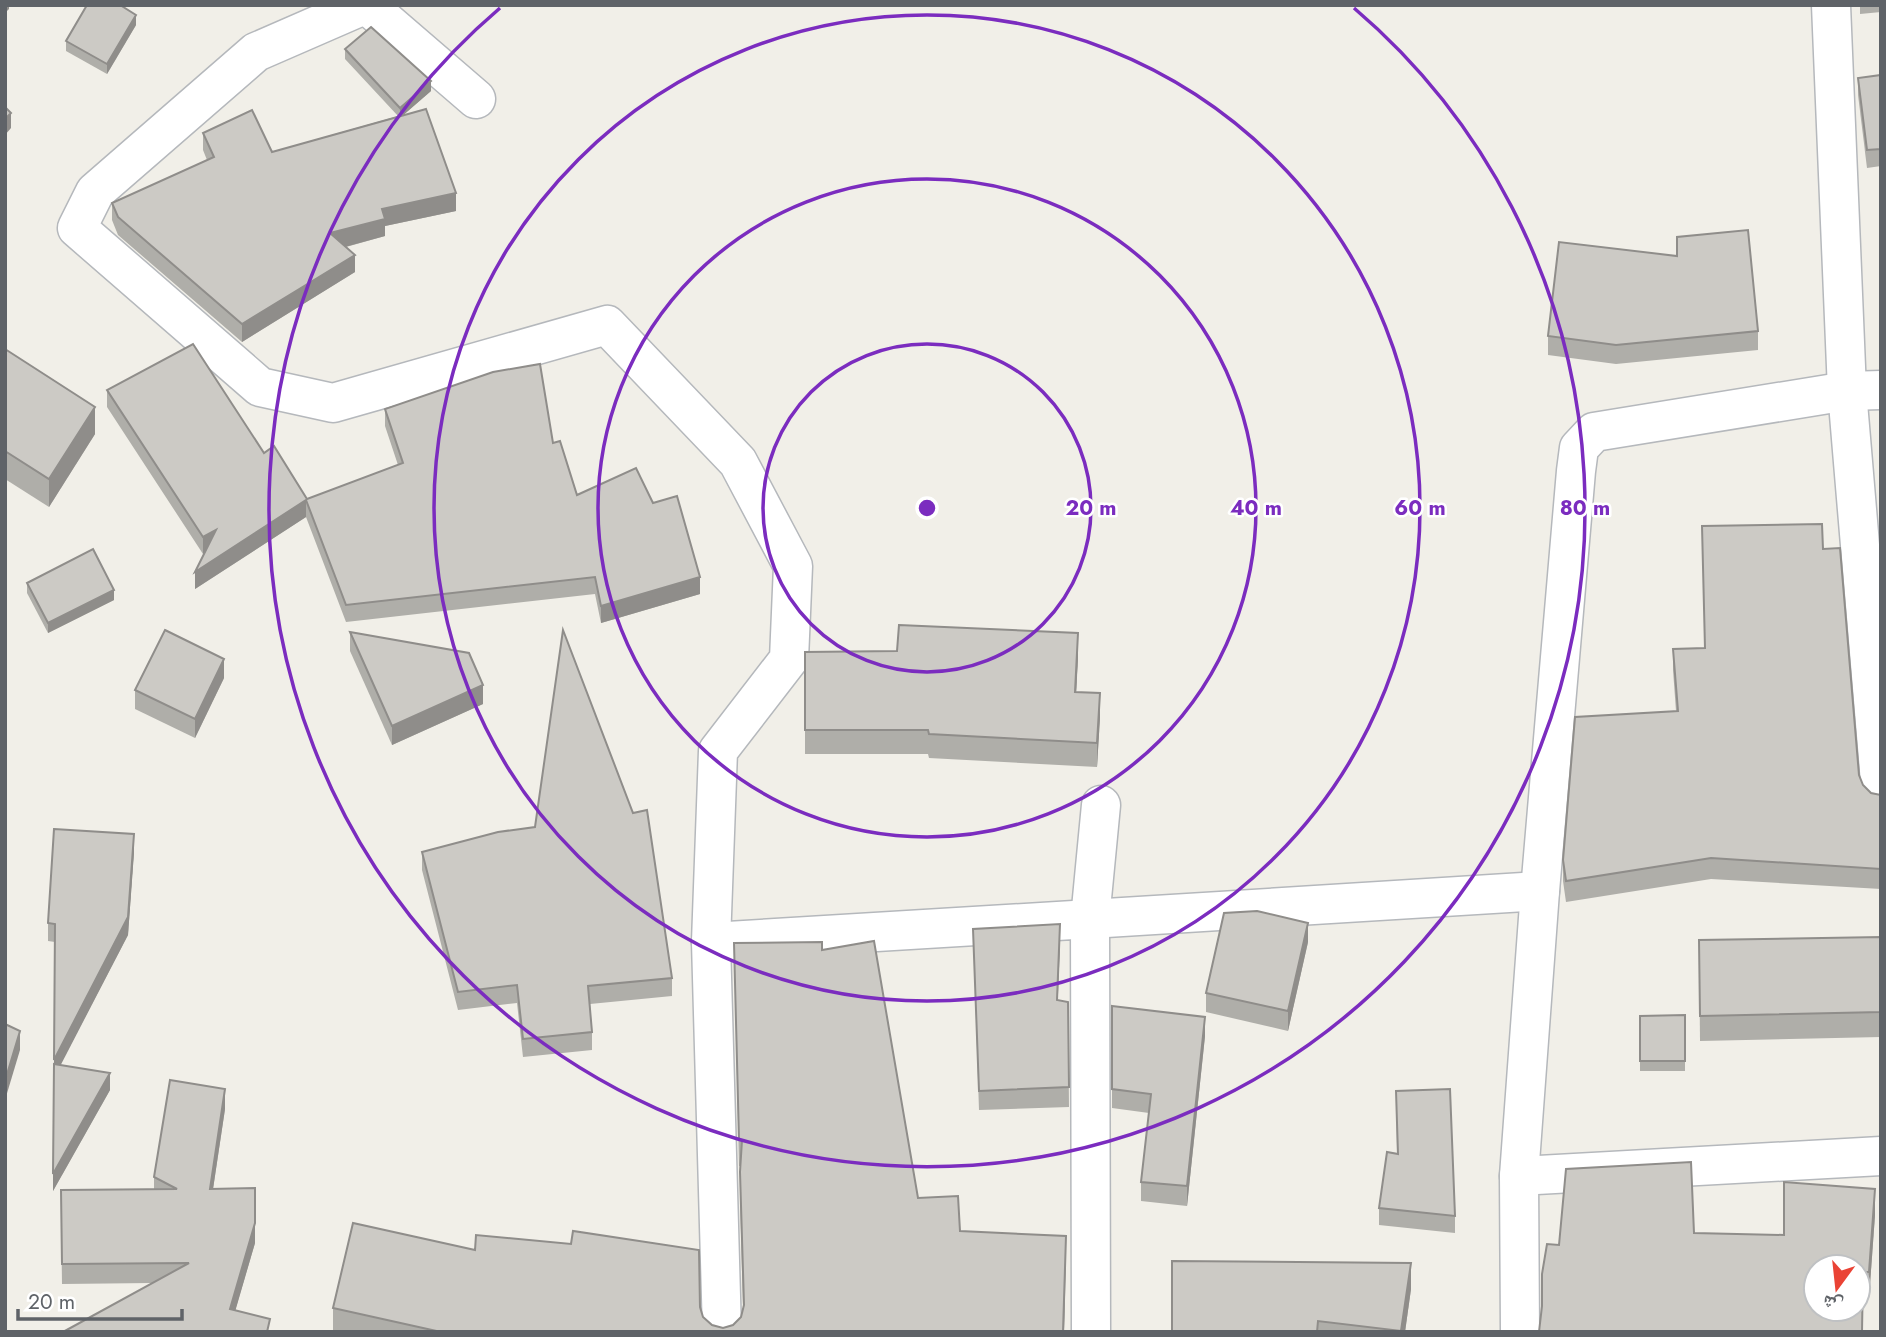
<svg xmlns="http://www.w3.org/2000/svg" width="1886" height="1337" viewBox="0 0 1886 1337" font-family="Jost,'Noto Naskh Arabic',sans-serif">
<style>
.lines{fill:none;stroke-linecap:round;stroke-linejoin:round}
.street-casing{stroke:#b5b8bc;stroke-width:41}
.street{stroke:#fff;stroke-width:38}
.wall{fill:#afaea9}
.shaded-wall{fill:#8f8d8a}
.building{fill:#cccac5;stroke:#8f8d8a;stroke-width:2;fill-rule:evenodd}
.ring{fill:none;stroke:#7b2cbf;stroke-width:3.5}
.centre{fill:#7b2cbf;stroke:#fff;stroke-width:3.5}
.ring-label{font-size:21px;text-anchor:middle;font-weight:bold;fill:#7b2cbf;stroke:#fff;stroke-width:5;stroke-linejoin:round;paint-order:stroke}
</style>
<rect width="100%" height="100%" fill="#f1efe8"/>
<g class="lines">
<defs>
<g id="street">
<polyline points="364,5 256,52 95,192 77,228 260,387 333,403 607,325 738,462 793,566 789,659 718,751 711,942 722,1332"/>
<polyline points="367,5 476,99"/>
<polyline points="1831,5 1847,391 1881,794"/>
<polyline points="1101,805 1090,919 1540,891"/>
<polyline points="711,942 1090,919 1091,1332"/>
<polyline points="1519,1176 1540,891 1576,471 1579,448 1594,432 1847,391 1881,390"/>
<polyline points="1520,1332 1519,1176 1881,1156"/>
</g>
</defs>
<use href="#street" class="street-casing"/>
<use href="#street" class="street"/>
</g>
<g class="wall">
<polygon points="1860,5 1881,5 1881,12 1860,14"/>
<polygon points="136,25 107,74 66,51 66,41"/>
<polygon points="345,49 431,91 403,115 456,211 385,226 385,236 346,247 355,272 242,342 118,235 112,220 112,203 207,160 203,150 203,133 272,152 398,116 345,59"/>
<polygon points="1881,75 1881,166 1867,168 1858,95 1858,78"/>
<polygon points="1677,237 1758,331 1758,350 1616,364 1548,355 1548,336 1677,256"/>
<polygon points="5,349 95,434 49,507 5,479"/>
<polygon points="107,390 264,453 307,499 398,465 385,426 385,409 553,443 577,495 653,503 700,594 601,623 595,594 346,622 306,517 195,589 205,553 203,554 107,407"/>
<polygon points="1823,549 1859,775 1863,785 1871,793 1881,795 1881,889 1711,879 1566,902 1563,881 1563,860 1676,711 1673,670 1673,649 1705,648"/>
<polygon points="27,583 114,600 48,633 27,593"/>
<polygon points="350,632 483,704 392,745 350,651"/>
<polygon points="805,652 1078,657 1076,692 1100,717 1097,767 929,758 928,754 805,754"/>
<polygon points="224,678 195,738 135,709 135,690"/>
<polygon points="134,852 128,935 60,1065 110,1090 53,1191 55,942 48,941 48,923"/>
<polygon points="422,852 672,978 672,996 590,1004 592,1032 592,1050 523,1057 517,1003 458,1010 422,870"/>
<polygon points="973,929 1060,943 1057,1000 1068,1002 1069,1107 979,1110"/>
<polygon points="1881,937 1881,1037 1700,1041 1699,940"/>
<polygon points="1308,942 1288,1031 1206,1012 1206,993"/>
<polygon points="734,943 822,950 918,1198 960,1231 1066,1262 1064,1332 333,1332 333,1308 700,1307 703,1317 712,1325 723,1328 733,1325 741,1317 743,1308 740,1198 740,1166 739,1166"/>
<polygon points="1112,1006 1205,1036 1187,1206 1141,1201 1141,1182 1149,1113 1112,1108"/>
<polygon points="1685,1015 1685,1071 1640,1071 1640,1016"/>
<polygon points="1396,1091 1455,1216 1455,1233 1379,1225 1379,1208 1397,1154"/>
<polygon points="225,1109 213,1189 255,1243 235,1311 270,1332 152,1283 62,1284 61,1210 154,1189 154,1177"/>
<polygon points="1875,1215 1869,1298 1863,1298 1862,1332 1539,1332 1559,1245 1694,1233 1784,1235"/>
<polygon points="1411,1289 1405,1332 1172,1332"/>
</g>
<g class="shaded-wall">
<polygon points="5,5 9,5 9,9 5,13"/>
<polygon points="136,15 136,25 107,74 107,64"/>
<polygon points="431,81 431,91 400,118 400,108"/>
<polygon points="11,113 11,128 5,135 5,119"/>
<polygon points="456,193 456,211 385,226 385,236 330,251 330,233 382,209"/>
<polygon points="355,255 355,272 242,342 242,324"/>
<polygon points="95,407 95,434 49,507 49,479"/>
<polygon points="306,500 306,517 195,589 195,572"/>
<polygon points="216,530 216,547 203,554 203,537"/>
<polygon points="700,577 700,594 601,623 601,606"/>
<polygon points="114,590 114,600 48,633 48,623"/>
<polygon points="1078,633 1078,657 1075,716 1075,692"/>
<polygon points="224,659 224,678 195,738 195,719"/>
<polygon points="483,685 483,704 392,745 392,726"/>
<polygon points="1100,693 1100,717 1097,767 1097,743"/>
<polygon points="134,834 134,852 128,935 54,1078 54,1060"/>
<polygon points="1308,923 1308,942 1288,1031 1288,1011"/>
<polygon points="1060,924 1060,943 1057,1020 1057,1000"/>
<polygon points="1205,1017 1205,1036 1187,1206 1187,1186"/>
<polygon points="20,1031 20,1050 5,1100 5,1081"/>
<polygon points="110,1073 110,1090 53,1191 53,1174"/>
<polygon points="225,1089 225,1109 210,1209 210,1189"/>
<polygon points="255,1188 255,1243 230,1329 230,1309"/>
<polygon points="1875,1189 1875,1215 1869,1298 1869,1272"/>
<polygon points="1066,1236 1064,1332 1063,1332"/>
<polygon points="1411,1263 1411,1289 1405,1332 1401,1332"/>
</g>
<g class="building">
<polygon points="87,5 120,5 136,15 107,64 66,41"/>
<polygon points="371,27 431,81 400,108 345,49"/>
<polygon points="1881,75 1881,149 1867,150 1858,78"/>
<polygon points="5,107 11,113 5,119"/>
<polygon points="426,109 456,193 382,209 385,219 330,233 355,255 242,324 118,217 112,203 214,157 203,133 252,110 272,152"/>
<polygon points="1748,230 1758,331 1616,345 1548,336 1559,242 1677,256 1677,237"/>
<polygon points="193,344 264,453 274,446 307,499 403,463 385,409 493,372 540,364 553,443 560,441 577,495 636,468 653,503 677,496 700,577 601,606 595,577 346,605 306,500 195,572 216,530 203,537 107,390"/>
<polygon points="5,349 95,407 49,479 5,451"/>
<polygon points="1822,524 1823,549 1840,548 1859,775 1863,785 1871,793 1881,795 1881,869 1711,858 1566,881 1563,860 1575,717 1678,711 1673,649 1705,648 1702,526"/>
<polygon points="93,549 114,590 48,623 27,583"/>
<polygon points="899,625 1078,633 1075,692 1100,693 1097,743 929,734 928,730 805,730 805,652 897,651"/>
<polygon points="165,630 224,659 195,719 135,690"/>
<polygon points="563,630 633,813 647,810 672,978 588,986 592,1032 523,1039 517,985 458,992 422,852 498,832 535,827"/>
<polygon points="350,632 469,653 483,685 392,726"/>
<polygon points="54,829 134,834 128,917 54,1060 55,924 48,923"/>
<polygon points="1257,911 1308,923 1288,1011 1206,993 1224,913"/>
<polygon points="1060,924 1057,1000 1068,1002 1069,1087 979,1091 973,929"/>
<polygon points="1881,937 1881,1012 1700,1016 1699,940"/>
<polygon points="874,941 918,1198 958,1196 960,1231 1066,1236 1063,1332 441,1332 333,1308 353,1223 475,1250 476,1235 571,1244 573,1231 699,1250 700,1307 703,1317 712,1325 723,1328 733,1325 741,1317 744,1305 740,1172 742,1140 739,1140 734,943 822,942 822,950"/>
<polygon points="1112,1006 1205,1017 1187,1186 1141,1182 1151,1094 1112,1089"/>
<polygon points="1685,1015 1685,1061 1640,1061 1640,1016"/>
<polygon points="5,1024 20,1031 5,1081"/>
<polygon points="54,1064 110,1073 53,1174"/>
<polygon points="170,1080 225,1089 210,1189 255,1188 255,1223 230,1309 270,1319 267,1332 63,1332 189,1263 62,1264 61,1190 177,1189 154,1177"/>
<polygon points="1450,1089 1455,1216 1379,1208 1387,1152 1398,1154 1396,1091"/>
<path d="M1691,1162L1694,1233L1784,1235V1182L1875,1189L1869,1272H1863L1862,1332H1539L1542,1306V1274L1547,1244L1559,1245L1566,1169ZM1816,1267H1858V1309H1816Z"/>
<polygon points="1172,1261 1411,1263 1401,1331 1318,1321 1317,1332 1172,1332"/>
</g>
<g class="ring">
<circle cx="927" cy="508" r="164"/>
<circle cx="927" cy="508" r="329"/>
<circle cx="927" cy="508" r="493"/>
<path d="M1354 8A658 658 0 1 1 500 8"/>
</g>
<circle cx="927" cy="508" r="10" class="centre"/>
<g class="ring-label">
<text x="1091" y="515">20 m</text>
<text x="1256" y="515">40 m</text>
<text x="1420" y="515">60 m</text>
<text x="1585" y="515">80 m</text>
</g>
<rect width="1886" height="1337" fill="none" stroke="#5f6368" stroke-width="14"/>
<g transform="translate(1837 1288) rotate(195)"><circle r="33" fill="#ffffff" stroke="#bfc1c3" stroke-width="2"/>
<path d="M0-5L12 26L0 18L-12 26Z" fill="#ea4335"/>
<text y="-10" font-size="19" font-weight="bold" text-anchor="middle" fill="#5f6368">ش</text>
</g>
<path d="M18 1309v10h164v-10" fill="none" stroke="#5f6368" stroke-width="3.5"/>
<text x="28" y="1309" font-size="21" fill="#5f6368" stroke="#ffffff" stroke-width="5" paint-order="stroke">20 m</text>
</svg>
